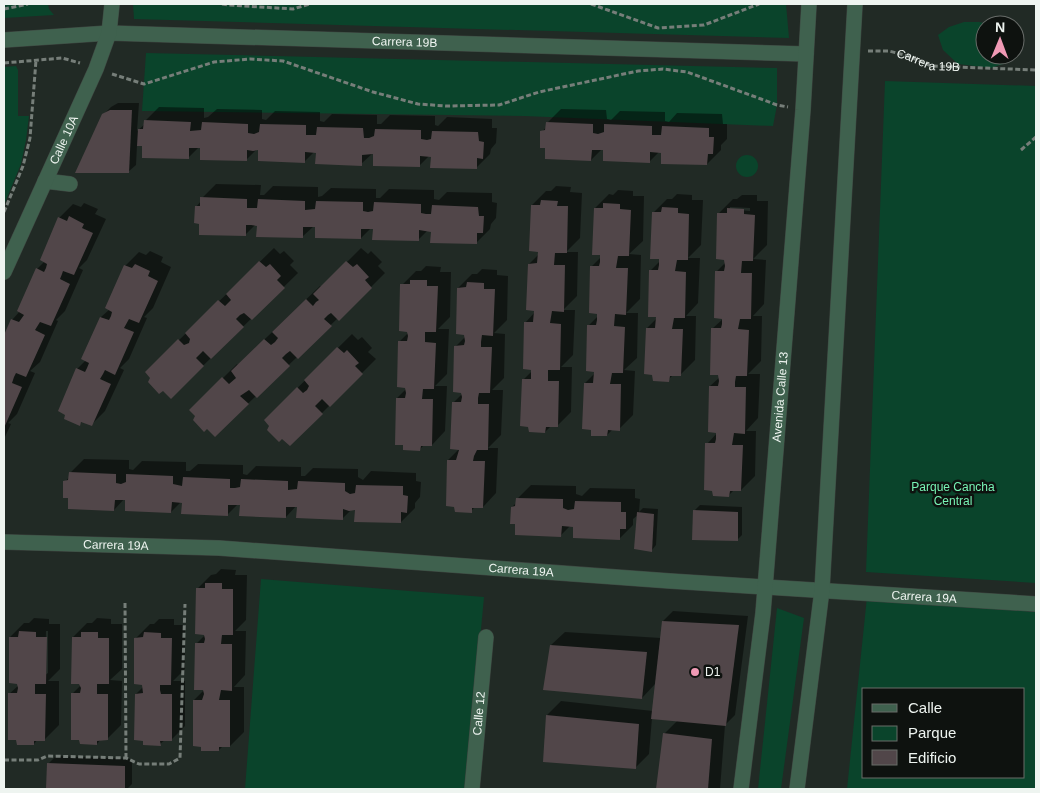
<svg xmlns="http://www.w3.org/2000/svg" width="1040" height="793" viewBox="0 0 1040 793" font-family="Helvetica,sans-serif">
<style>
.green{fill:#0a442b;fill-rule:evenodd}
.shadow{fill:#0007;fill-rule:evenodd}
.building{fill:#514649}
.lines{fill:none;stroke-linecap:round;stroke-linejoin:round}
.minor-casing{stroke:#3e4641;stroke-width:16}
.path{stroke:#767e79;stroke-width:3;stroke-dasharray:5 2.5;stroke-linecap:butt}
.minor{stroke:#3f614e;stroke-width:15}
.poi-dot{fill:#f09ab5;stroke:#0e120f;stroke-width:2}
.labels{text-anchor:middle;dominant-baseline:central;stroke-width:5;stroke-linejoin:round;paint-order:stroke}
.street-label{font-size:12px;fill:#eef4f0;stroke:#0e120f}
.park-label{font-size:12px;fill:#78f3b5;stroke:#0e120f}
.poi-label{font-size:12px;fill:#eef4f0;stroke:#0e120f;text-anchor:start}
</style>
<rect width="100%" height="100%" fill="#212a25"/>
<g class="green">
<polygon points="4,4 48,4 49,9 54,15 4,18"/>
<polygon points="133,4 786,4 789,38 134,19"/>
<polygon points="964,22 979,22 994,25 985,25 985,55 1015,55 1015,47 1017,55 1006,63 991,68 958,64 943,50 938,35 949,27"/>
<polygon points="146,53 777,68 777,105 773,126 524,116 142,111"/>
<polygon points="16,66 18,70 18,116 29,116 26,140 21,164 4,205 4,67"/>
<polygon points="885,81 1036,86 1036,583 866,572"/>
<circle cx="747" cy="166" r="11"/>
<polygon points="261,579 484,597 466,789 245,789"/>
<path d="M867,597L1036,612V789H847ZM864,689H1024V777H864Z"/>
<polygon points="777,608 804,618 781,789 758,789"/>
</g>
<g class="shadow">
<polygon points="118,103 139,103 137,131 145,124 145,121 159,107 204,108 204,118 208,117 217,109 262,110 262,119 266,120 275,111 320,112 320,121 324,122 332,114 377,115 377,124 381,124 390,115 435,116 435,125 438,126 447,117 492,119 492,128 497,128 496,143 491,149 490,154 476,168 430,155 419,166 373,153 361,164 314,152 304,162 257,149 246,160 199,147 188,158 144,145 137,145 136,165 128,172 103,115 111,107"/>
<polygon points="561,109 606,110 607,119 611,120 620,111 665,112 665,121 669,122 677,113 722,114 723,124 727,124 727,139 721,145 721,150 707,164 662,151 660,151 649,162 602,149 591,160 546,147 542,132 547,126 547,123"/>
<polygon points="216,184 261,185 260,195 264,195 273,186 318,187 318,197 322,196 331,188 376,189 376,198 380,198 389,189 434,190 434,199 439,200 447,192 492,193 492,202 497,203 496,218 491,224 490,229 476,243 432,230 428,230 418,240 372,227 361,238 316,226 314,226 302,237 256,224 245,235 200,222 196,207 201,201 202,198"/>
<polygon points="556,186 571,187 570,192 582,193 580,238 566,252 578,252 577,296 563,310 575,310 573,355 561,367 572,367 571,412 557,426 551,426 545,432 523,380 532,371 525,323 535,312 529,264 539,254 532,205 546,191 551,191"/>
<polygon points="618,190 633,191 633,196 644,196 643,241 629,254 641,255 640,299 626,313 638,313 637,358 624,370 635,371 633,415 619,429 613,429 607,435 585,383 597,371 588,326 598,316 591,267 601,257 595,208 609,194 613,195"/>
<polygon points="677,194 692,195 692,200 703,200 701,245 688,258 700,258 698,303 686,316 696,316 695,360 681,374 674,374 668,380 647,328 659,316 650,271 660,261 653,213 667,199 672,199"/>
<path d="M742,195H757V201H768L767,245L753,259L766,260L764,304L753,316H762L761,361L748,374H760L758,418L746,431H756L755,476L741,490H734L728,496L707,444L718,432L710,386L720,377L713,328L724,318L716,272L726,262L719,213L733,199H737ZM730,207L750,208V211L730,209Z"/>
<polygon points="84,203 98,209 95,214 106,219 87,260 79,268 83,270 65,311 56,320 58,321 40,362 30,371 35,373 17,414 8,423 11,424 4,439 4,338 12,320 20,311 37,269 45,261 59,218 73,204 81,207"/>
<polygon points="274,248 280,254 284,251 294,261 290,265 298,273 171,397 146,372"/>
<polygon points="361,248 368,254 371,251 382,262 378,266 385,273 339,319 338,318 215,435 191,410 237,364 238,365 320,286 322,287"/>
<polygon points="150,251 163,257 161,262 171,267 153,308 144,317 147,318 129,359 120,368 124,370 105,411 91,425 83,421 79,424 77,369 86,360 83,359 101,317 110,309 125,266 139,252 146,255"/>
<polygon points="426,266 441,267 440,272 451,272 450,317 438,329 449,329 447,374 435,386 447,386 445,431 432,445 425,444 420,449 397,398 406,389 399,342 410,331 402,285 416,271 421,271"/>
<polygon points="482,269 497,270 497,275 508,276 507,320 494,333 505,334 504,378 492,390 503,390 501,435 488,448 498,448 496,493 483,507 476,506 471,511 448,460 460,448 453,403 464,392 456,346 466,336 458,288 472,274 477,274"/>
<polygon points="352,334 358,340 362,337 372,348 368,352 376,359 290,445 265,420"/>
<polygon points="84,459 129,460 129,469 133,470 142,461 186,462 186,471 190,471 198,464 243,465 243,474 247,475 256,466 301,467 301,476 305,476 313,468 358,469 358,477 363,480 371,471 416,473 416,481 421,482 420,497 415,503 415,508 401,522 356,509 352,509 343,518 298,504 286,517 241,504 238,504 227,515 181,502 171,512 126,497 114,510 69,497 65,482 70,476 70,473"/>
<polygon points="531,485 576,486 576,494 582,496 590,488 635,489 635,498 640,499 639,512 643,508 658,509 656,545 652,550 638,515 633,519 633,525 619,539 571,525 561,535 516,523 512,507 517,502 517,499"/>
<polygon points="700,505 742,507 742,535 737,540 695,510"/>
<polygon points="221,569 236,570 235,575 247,575 246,620 235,631 246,631 245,675 234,687 244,687 244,732 230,746 223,746 219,750 194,700 205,689 196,644 206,634 197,589 211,575 216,574"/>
<polygon points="673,611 748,616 735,715 725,725 720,789 657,789 665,733 678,720 652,718 649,754 635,768 547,715 561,701 653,711 656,683 642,698 551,645 565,632 661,638 663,621"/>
<path d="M34,618L49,619V624H60V669L48,681H59V725L45,739H38L34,744L9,694L19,685L10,637L24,623H29ZM46,631H48V673L45,675Z"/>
<polygon points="97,618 111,619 111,624 122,624 122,669 110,680 122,681 121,725 107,739 101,739 97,744 72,694 81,685 73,637 87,623 92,623"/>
<polygon points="159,619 174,619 174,625 185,625 185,669 173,681 185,681 185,726 171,740 165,740 160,744 136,694 144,686 136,638 150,624 154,624"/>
<polygon points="56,756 132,759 132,784 127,789 47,789 48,764"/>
</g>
<g class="building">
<polygon points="110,110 132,110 129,173 75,173 102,114"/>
<polygon points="144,120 191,122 190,131 201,130 202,122 248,124 248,133 254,134 259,132 260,124 306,125 306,135 316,135 317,127 363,128 364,138 369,138 374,136 375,129 421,130 421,139 427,140 431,139 432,131 478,132 479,141 484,142 483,159 477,158 477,169 430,168 431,157 420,156 420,167 373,166 373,154 362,155 362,166 315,164 316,153 305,152 305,163 258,161 258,150 253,151 247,150 247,161 200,160 200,148 189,148 189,159 142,158 142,146 137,146 138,129 143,129"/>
<polygon points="546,122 593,124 593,133 598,134 604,132 604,124 652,126 652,135 661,135 662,126 709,128 709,137 714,137 713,154 708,154 707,165 661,164 661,153 650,152 650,163 603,161 603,150 592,150 591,161 545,159 545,148 540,148 540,131 545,130"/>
<polygon points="200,197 247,199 247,208 257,208 258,199 305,201 305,210 315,209 316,201 363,202 363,211 368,212 373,211 374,202 421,204 421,213 426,214 431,214 432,205 478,207 479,216 484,216 483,233 477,233 477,244 430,243 431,232 419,230 419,241 372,240 373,229 361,229 361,239 315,238 315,227 303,227 303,238 256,237 257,226 251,225 246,225 246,236 199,235 199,224 194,223 195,206 200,206"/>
<polygon points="541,200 558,201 557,206 568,206 567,253 555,253 554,265 565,265 564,312 552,311 550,323 561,324 560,370 548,370 548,381 559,381 558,427 546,427 545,433 529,432 528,427 520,426 522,379 531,379 531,370 523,369 524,322 533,322 534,311 526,310 528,264 537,263 538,252 529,251 531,205 540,205"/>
<polygon points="603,203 620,204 620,209 631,210 629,256 618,256 616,268 628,268 626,315 615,314 614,326 625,327 623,373 612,373 610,384 621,384 620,431 608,430 607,436 591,436 591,430 582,429 584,383 593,383 594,372 586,371 587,325 596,325 597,320 597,314 589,313 590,266 599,266 600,262 600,255 592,255 594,208 603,208"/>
<polygon points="662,207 678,208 678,213 689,214 688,260 677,260 675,271 686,272 685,318 674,318 672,329 683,329 681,376 670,376 669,382 653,381 652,375 644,374 646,328 655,328 656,317 648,317 649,270 658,270 659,265 659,259 650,259 652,212 661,212"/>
<polygon points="727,208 744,209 744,214 755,215 753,261 742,261 741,273 752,273 751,319 740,319 738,329 749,330 747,376 736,376 735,382 735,387 746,387 745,434 734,433 732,445 743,445 741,491 730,491 729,497 713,496 712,491 704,490 705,443 715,443 716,439 716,433 708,432 709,386 718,386 719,381 718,375 710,375 711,328 721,328 722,324 722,319 714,318 715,271 724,271 725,266 724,260 716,259 717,213 727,213"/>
<polygon points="69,216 84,224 82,228 93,233 74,275 63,271 62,274 60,279 70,284 51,326 40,322 35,330 45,335 26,377 16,373 14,377 12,383 22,387 4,428 4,335 11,319 19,322 24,315 17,311 36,268 44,272 46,268 47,264 40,260 58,217 67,221"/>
<polygon points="259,261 266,267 270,264 281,276 277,280 285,288 252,320 244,313 240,315 236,319 244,327 211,359 203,351 196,358 204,366 171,399 163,391 159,394 148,382 150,378 145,372 178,339 184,345 189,343 190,339 185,333 218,300 225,306 231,300 226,294"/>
<polygon points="346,261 353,267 357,264 369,277 365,280 372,288 339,321 331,313 328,315 324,319 332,326 298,359 290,351 286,354 282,358 290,366 257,398 249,390 240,396 249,404 215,437 207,429 204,432 193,420 195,416 189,410 222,377 229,384 236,378 231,371 264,339 271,345 275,342 278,338 272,332 306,299 313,306 316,302 319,300 313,294"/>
<polygon points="135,264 150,271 148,276 158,281 139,323 129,319 124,328 134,332 115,375 105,370 103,374 100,379 111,384 92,426 81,422 80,426 64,419 65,415 58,411 76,368 85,372 87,368 89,363 81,359 100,317 109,320 111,316 112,312 105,308 124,265 132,268"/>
<polygon points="410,280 427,280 427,286 438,286 436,332 425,332 425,342 436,343 434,389 423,389 422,399 433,399 432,446 421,446 420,451 403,450 403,445 395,445 396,398 405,398 406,393 405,388 397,387 398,341 407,341 408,336 407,332 399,331 400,284 410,284"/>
<polygon points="467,282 484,283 484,289 495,289 493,336 482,335 481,342 481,347 492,347 490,393 479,393 478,398 478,404 489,404 488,450 477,450 474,456 473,461 485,461 483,508 472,508 472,513 455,512 454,507 446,506 447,460 456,460 459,450 450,449 452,402 461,402 462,397 461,393 453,392 454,346 464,345 465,341 464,335 456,334 457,288 466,287"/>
<polygon points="337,347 344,353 347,350 359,363 355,366 363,374 330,407 322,399 315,406 323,414 290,446 282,439 279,442 267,430 269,426 264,420 297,387 303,393 307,390 309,386 304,380"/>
<polygon points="69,472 116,474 116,483 121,484 126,482 126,474 173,476 173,484 182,486 183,477 230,479 230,488 235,488 240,487 241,479 288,481 288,490 297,489 298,481 345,483 345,491 350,494 355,493 356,485 403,486 403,495 408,496 407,513 401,512 401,523 354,522 355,510 349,511 343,509 343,520 296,518 297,507 286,507 286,518 239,516 240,505 228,505 228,516 181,514 182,503 172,502 171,513 125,511 125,500 115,500 114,511 68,509 68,498 63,498 63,481 68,480"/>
<polygon points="516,498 563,499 563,508 568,510 574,509 575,501 621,502 621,512 626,512 626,529 620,529 620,540 573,538 573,527 562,526 561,537 515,535 515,524 510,524 511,507 515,506"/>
<polygon points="693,510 738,512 738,541 692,540"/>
<polygon points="637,512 654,514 652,552 634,549"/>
<polygon points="205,583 222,583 222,589 233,589 233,635 222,635 221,644 232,644 232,691 221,690 219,700 230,700 230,747 219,747 219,751 201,751 201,747 193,746 193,700 202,700 204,694 203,690 194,690 195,643 204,643 205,639 204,635 195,634 196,588 205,588"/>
<polygon points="662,621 739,625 726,726 651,719"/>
<polygon points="19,631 36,632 36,637 47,637 46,684 35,684 35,694 46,694 45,741 34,741 34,745 17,745 16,740 8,740 8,693 17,693 18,688 17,684 9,683 9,637 18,637"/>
<polygon points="81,632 98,632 98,638 109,638 109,684 97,684 97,694 108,694 108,740 97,741 97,745 80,744 79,740 71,740 71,693 80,693 81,688 79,684 71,684 72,637 81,637"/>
<polygon points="144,632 161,633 161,638 172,638 171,685 160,685 160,690 161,694 172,694 172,741 160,741 161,746 143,745 143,741 134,740 135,694 143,693 142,685 134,684 134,638 143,637"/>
<polygon points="550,645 647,652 642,699 543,690"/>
<polygon points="546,715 639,724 636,769 543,762"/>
<polygon points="663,733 712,739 708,789 656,789"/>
<polygon points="47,763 125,766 125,789 46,789"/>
</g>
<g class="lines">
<defs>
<g id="minor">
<path id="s2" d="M4,40L109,33L806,54"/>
<polyline points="45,181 70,184"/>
<path id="s3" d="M4,272L96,69L109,33L112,4"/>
<path id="s4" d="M4,542L219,548L670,581L1036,604"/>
<path id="s5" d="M472,789L486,637"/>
<path id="s6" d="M741,789L763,613L767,563L803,110L809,4"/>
<polyline points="797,789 822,590 855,4"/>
</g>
</defs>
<use href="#minor" class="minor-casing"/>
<g class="path">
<polyline points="222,4 229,5 293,9 310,4"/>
<polyline points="591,4 658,28 704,25 759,4"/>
<polyline points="4,9 28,4"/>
<path id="s1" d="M868,51H889L908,56L931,66L1036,70"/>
<polyline points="4,63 62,58 80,63"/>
<polyline points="112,74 144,84 214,62 250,59 283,61 373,92 418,104 446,106 499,105 539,92 638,71 663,69 687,72 761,99 777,105 788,107"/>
<polyline points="1021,150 1036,137"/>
<polyline points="4,212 23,166 30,138 36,60"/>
<polyline points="125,603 126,758"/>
<polyline points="4,760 38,760 47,756 126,758 139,764 169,764 180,758 185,604"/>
</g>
<use href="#minor" class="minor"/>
</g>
<circle class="poi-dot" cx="695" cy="672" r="5"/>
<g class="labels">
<g class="street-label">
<text stroke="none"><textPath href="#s2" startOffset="401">Carrera 19B</textPath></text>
<text stroke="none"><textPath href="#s1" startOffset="62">Carrera 19B</textPath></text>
<text stroke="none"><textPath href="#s3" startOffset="145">Calle 10A</textPath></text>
<text stroke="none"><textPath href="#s6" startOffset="394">Avenida Calle 13</textPath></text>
<text stroke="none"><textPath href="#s4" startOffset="112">Carrera 19A</textPath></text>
<text stroke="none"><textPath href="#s4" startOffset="518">Carrera 19A</textPath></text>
<text stroke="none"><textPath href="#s4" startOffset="922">Carrera 19A</textPath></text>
<text stroke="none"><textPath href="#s5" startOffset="76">Calle 12</textPath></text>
</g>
<g class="park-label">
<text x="953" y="487">Parque Cancha<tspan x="953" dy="14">Central</tspan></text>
</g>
<g class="poi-label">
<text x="705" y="672">D1</text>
</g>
</g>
<rect width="1040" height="793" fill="none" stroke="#eef4f0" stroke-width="10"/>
<rect x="862" y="688" width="162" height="90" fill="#0e120f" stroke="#686c69"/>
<rect x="872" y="704" width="25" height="8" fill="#3f614e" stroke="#686c69"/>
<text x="908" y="713" font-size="15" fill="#eef4f0">Calle</text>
<rect x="872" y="726" width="25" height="15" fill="#0a442b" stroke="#686c69"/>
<text x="908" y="738" font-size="15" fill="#eef4f0">Parque</text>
<rect x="872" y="750" width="25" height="15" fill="#514649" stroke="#686c69"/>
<text x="908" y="763" font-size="15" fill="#eef4f0">Edificio</text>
<g transform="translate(1000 40) rotate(1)"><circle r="24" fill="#0e120f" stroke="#686c69"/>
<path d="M0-4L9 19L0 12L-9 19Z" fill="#f09ab5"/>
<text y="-8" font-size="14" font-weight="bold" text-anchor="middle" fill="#eef4f0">N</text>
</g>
</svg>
